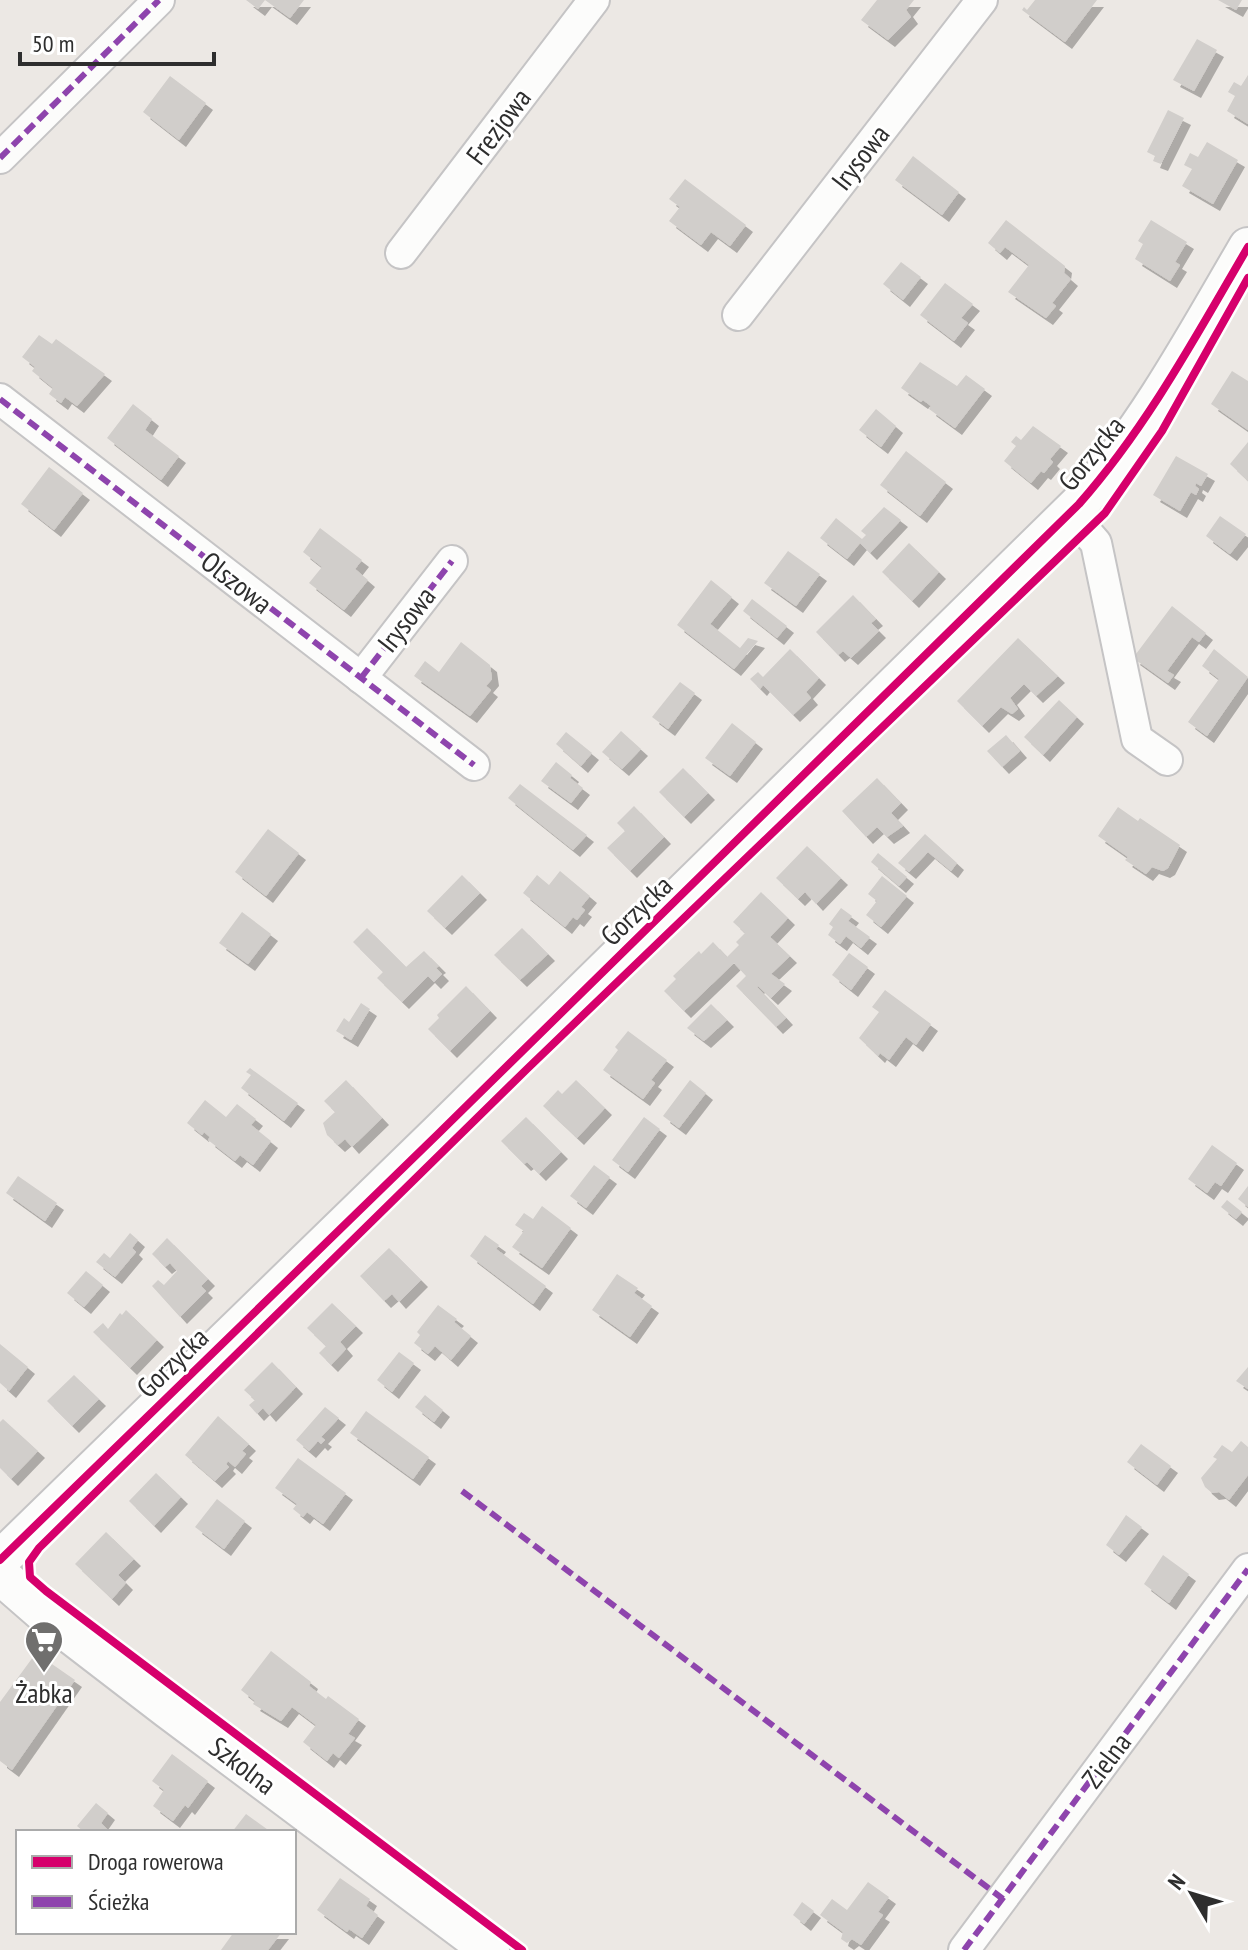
<svg xmlns="http://www.w3.org/2000/svg" width="1248" height="1950" viewBox="0 0 1248 1950" font-family="'PT Sans Narrow',sans-serif">
<style>
.building{fill:#d1cecb;filter:url(#shadow)}
.lines{fill:none;stroke-linecap:round;stroke-linejoin:round}
.minor-casing{stroke:#c5c4c5;stroke-width:34}
.tertiary-casing{stroke:#c5c4c5;stroke-width:42}
.minor{stroke:#fcfcfb;stroke-width:30}
.tertiary{stroke:#fcfcfb;stroke-width:38}
.quiet{stroke:#8e44ad;stroke-width:6;stroke-dasharray:12 6;stroke-linecap:butt}
.cycleway-casing{stroke:#fff;stroke-width:13}
.cycleway{stroke:#d6006c;stroke-width:8}
.labels{text-anchor:middle;dominant-baseline:central;stroke-width:6;stroke-linejoin:round;paint-order:stroke}
.street-label{font-size:28px;fill:#2e2e2e;stroke:#fff}
.poi-label{font-size:28px;fill:#2e2e2e;stroke:#fff}
</style>
<defs>
<filter id="shadow"><feDropShadow dx="7" dy="7" stdDeviation="0" flood-color="#0004"/></filter>
</defs>
<rect width="100%" height="100%" fill="#ece8e4"/>
<g class="building">
<polygon points="246,0 304,0 290,18 265,0 258,9"/>
<polygon points="877,0 914,0 906,10 911,17 888,40 861,20"/>
<polygon points="1035,0 1097,0 1065,42 1022,10 1024,7 1027,10"/>
<polygon points="1218,0 1242,0 1236,10"/>
<polygon points="1197,39 1217,50 1194,91 1173,80"/>
<polygon points="1248,75 1248,124 1227,111 1235,96 1228,92 1234,82 1241,86"/>
<polygon points="170,76 206,103 179,140 143,112"/>
<polygon points="1168,110 1184,118 1161,164 1153,161 1155,156 1147,152"/>
<polygon points="1207,142 1238,160 1213,204 1182,186 1192,169 1184,165 1190,153 1198,157"/>
<polygon points="913,156 959,192 942,215 895,180"/>
<polygon points="685,179 746,225 730,246 711,232 701,245 669,221 680,207 669,199"/>
<polygon points="1006,220 1065,266 1064,273 1071,279 1052,303 1056,306 1046,318 1008,292 1029,265 1005,247 1000,253 988,243"/>
<polygon points="1151,220 1187,242 1175,262 1180,265 1170,281 1135,259 1143,244 1138,241"/>
<polygon points="901,262 921,277 903,300 883,284"/>
<polygon points="945,283 973,304 961,318 968,323 954,341 920,315"/>
<polygon points="39,335 52,344 56,339 105,374 77,406 65,397 61,403 49,394 53,388 32,371 35,367 22,357"/>
<polygon points="920,362 957,386 966,375 985,389 955,428 929,409 931,406 923,400 921,402 901,388"/>
<polygon points="1232,371 1248,381 1248,430 1211,404"/>
<polygon points="133,404 152,419 145,430 179,456 161,480 107,438"/>
<polygon points="876,409 896,426 881,447 859,430"/>
<polygon points="1033,426 1061,446 1050,459 1053,462 1044,473 1041,471 1031,483 1004,461 1016,446 1011,442 1016,436 1021,440"/>
<polygon points="1248,442 1248,481 1230,464"/>
<polygon points="906,451 946,482 920,516 880,485"/>
<polygon points="1176,456 1208,474 1201,486 1196,483 1195,486 1199,489 1196,495 1191,492 1180,511 1153,495"/>
<polygon points="49,467 83,493 54,530 21,504"/>
<polygon points="884,507 901,520 870,553 860,543 847,559 820,538 836,518 862,539 866,535 861,531"/>
<polygon points="1220,516 1246,534 1230,554 1206,536"/>
<polygon points="320,528 362,560 355,569 368,580 344,610 309,583 322,567 303,552"/>
<polygon points="909,543 939,572 912,601 882,572"/>
<polygon points="788,551 820,574 796,606 764,583"/>
<polygon points="711,580 732,597 710,624 740,648 748,638 758,641 734,669 677,625"/>
<polygon points="853,595 876,619 871,623 879,631 851,658 843,651 838,655 816,632"/>
<polygon points="752,599 787,626 777,638 743,611"/>
<polygon points="1172,606 1206,633 1199,642 1192,637 1167,671 1174,675 1168,683 1133,658"/>
<polygon points="1018,638 1058,676 1036,696 1024,684 1010,698 1018,709 1012,714 1001,707 982,726 957,701"/>
<polygon points="461,642 490,665 492,679 486,686 491,690 470,716 414,676 425,661 439,672"/>
<polygon points="790,649 819,678 806,692 811,698 793,715 763,685 760,689 750,679 758,672 763,677"/>
<polygon points="1214,649 1248,677 1207,736 1188,722 1219,679 1202,666"/>
<polygon points="680,682 695,693 668,729 652,717"/>
<polygon points="1059,700 1077,717 1043,755 1024,737"/>
<polygon points="732,723 756,742 730,776 705,758"/>
<polygon points="621,731 641,749 622,769 602,752"/>
<polygon points="566,732 592,753 581,766 556,744"/>
<polygon points="1006,735 1020,751 1002,767 987,751"/>
<polygon points="556,762 572,775 570,778 583,788 571,803 541,781"/>
<polygon points="683,768 708,793 684,817 659,792"/>
<polygon points="877,778 901,803 891,813 903,826 887,837 877,827 866,837 842,811"/>
<polygon points="520,784 587,835 573,850 508,798"/>
<polygon points="634,806 664,837 630,871 607,848 625,831 617,823"/>
<polygon points="1118,807 1138,821 1140,818 1180,845 1168,868 1163,871 1152,867 1146,874 1125,860 1128,857 1098,836"/>
<polygon points="268,829 299,853 266,896 235,872"/>
<polygon points="925,834 957,863 951,871 928,852 909,872 898,863"/>
<polygon points="807,846 841,878 816,904 805,892 798,899 776,878"/>
<polygon points="878,853 907,877 899,886 871,862"/>
<polygon points="560,871 590,896 581,907 585,910 577,920 573,917 565,927 523,893 537,875 549,885"/>
<polygon points="462,875 480,893 445,928 427,911"/>
<polygon points="882,876 907,896 881,927 866,915 877,901 868,894"/>
<polygon points="761,892 788,918 770,937 790,956 771,974 785,984 771,998 758,986 757,987 786,1018 776,1027 736,986 746,976 734,963 684,1011 664,991 676,979 673,976 699,951 701,954 713,942 727,957 739,945 736,942 745,933 733,922"/>
<polygon points="841,908 852,916 848,921 870,937 861,948 846,936 840,944 828,935 833,927 829,924"/>
<polygon points="242,912 271,934 248,964 219,943"/>
<polygon points="367,928 406,967 424,951 439,966 436,968 442,974 434,982 428,976 402,1002 377,978 383,972 353,942"/>
<polygon points="522,928 548,954 520,980 494,955"/>
<polygon points="849,953 868,967 851,990 832,975"/>
<polygon points="466,986 490,1011 450,1051 428,1029 439,1018 437,1015"/>
<polygon points="885,990 931,1024 916,1045 906,1037 889,1060 880,1053 878,1056 859,1038 879,1012 872,1007"/>
<polygon points="361,1003 370,1009 351,1040 336,1031 344,1018 349,1022"/>
<polygon points="711,1004 727,1020 704,1041 687,1028"/>
<polygon points="628,1031 667,1060 651,1080 655,1083 643,1099 603,1070 618,1050 615,1047"/>
<polygon points="250,1068 298,1103 284,1121 241,1088 251,1075 246,1072"/>
<polygon points="346,1080 382,1118 352,1147 345,1139 338,1145 327,1135 323,1123 335,1112 324,1101"/>
<polygon points="576,1080 605,1108 577,1138 543,1106 558,1090 562,1094"/>
<polygon points="690,1080 706,1093 679,1128 663,1116"/>
<polygon points="205,1100 226,1117 237,1104 256,1119 251,1125 271,1141 253,1165 240,1155 235,1161 208,1140 210,1137 204,1132 202,1135 187,1123"/>
<polygon points="526,1117 561,1152 539,1174 527,1162 524,1164 501,1141"/>
<polygon points="644,1117 660,1129 628,1172 612,1160"/>
<polygon points="1212,1145 1237,1163 1221,1186 1215,1182 1207,1193 1188,1179"/>
<polygon points="594,1165 610,1177 586,1208 570,1196"/>
<polygon points="18,1176 57,1203 45,1221 6,1193"/>
<polygon points="1248,1186 1248,1207 1238,1199"/>
<polygon points="1227,1200 1242,1212 1236,1219 1221,1207"/>
<polygon points="542,1206 571,1228 542,1268 512,1247 524,1231 515,1225 524,1213 533,1219"/>
<polygon points="130,1233 138,1240 132,1248 136,1252 115,1277 96,1262 104,1253 110,1258"/>
<polygon points="485,1235 499,1245 496,1249 546,1286 533,1304 470,1256"/>
<polygon points="167,1238 208,1279 201,1286 206,1291 180,1317 152,1286 158,1280 164,1285 177,1271 170,1263 165,1267 152,1254"/>
<polygon points="389,1248 421,1280 399,1302 392,1294 384,1301 360,1276"/>
<polygon points="86,1271 103,1285 84,1307 67,1293"/>
<polygon points="617,1274 638,1288 634,1293 652,1306 630,1337 592,1310"/>
<polygon points="332,1303 356,1326 340,1342 346,1349 331,1365 319,1353 326,1346 307,1328"/>
<polygon points="438,1305 457,1319 454,1322 471,1336 451,1360 435,1346 428,1354 414,1343 420,1335 417,1332"/>
<polygon points="126,1310 157,1340 130,1368 93,1332 103,1323 108,1329 120,1313 122,1315"/>
<polygon points="0,1344 28,1367 9,1391 0,1383"/>
<polygon points="399,1352 414,1363 392,1392 377,1380"/>
<polygon points="272,1362 296,1387 269,1415 263,1408 257,1414 249,1405 255,1400 244,1390"/>
<polygon points="1248,1367 1248,1389 1236,1381"/>
<polygon points="74,1375 99,1399 72,1426 47,1401"/>
<polygon points="425,1395 443,1410 434,1422 415,1407"/>
<polygon points="325,1407 339,1418 321,1437 325,1440 321,1444 318,1441 309,1451 296,1440"/>
<polygon points="366,1411 429,1457 413,1479 350,1433"/>
<polygon points="218,1416 249,1444 242,1451 246,1454 235,1467 228,1461 226,1464 229,1467 215,1481 185,1455"/>
<polygon points="3,1419 38,1451 11,1479 0,1468 0,1422"/>
<polygon points="1241,1441 1248,1447 1248,1475 1229,1500 1219,1492 1212,1493 1205,1487 1201,1478 1217,1459 1213,1457 1222,1445 1232,1452"/>
<polygon points="1141,1444 1171,1466 1157,1485 1127,1462"/>
<polygon points="298,1458 346,1493 323,1524 307,1512 303,1517 293,1509 297,1504 275,1488"/>
<polygon points="156,1473 181,1497 154,1526 129,1501"/>
<polygon points="217,1499 245,1521 224,1549 195,1527"/>
<polygon points="1126,1515 1142,1527 1119,1555 1106,1545"/>
<polygon points="106,1532 134,1559 118,1575 126,1583 112,1599 75,1564"/>
<polygon points="1163,1555 1189,1574 1169,1603 1144,1584"/>
<polygon points="271,1651 311,1682 309,1686 326,1699 328,1696 359,1719 348,1734 355,1738 339,1758 333,1753 327,1761 303,1742 316,1725 292,1707 281,1721 253,1704 255,1701 241,1690"/>
<polygon points="36,1653 75,1680 12,1770 0,1761 0,1702"/>
<polygon points="172,1754 208,1781 188,1808 185,1805 173,1821 153,1806 164,1790 152,1781"/>
<polygon points="96,1803 108,1813 101,1823 108,1830 107,1832 84,1832 77,1826"/>
<polygon points="246,1814 271,1832 232,1832"/>
<polygon points="340,1878 370,1899 366,1906 378,1915 362,1938 349,1929 347,1932 317,1910"/>
<polygon points="868,1882 889,1897 878,1912 883,1915 861,1945 852,1939 847,1943 841,1939 843,1932 820,1915 832,1899 847,1910"/>
<polygon points="802,1902 814,1911 804,1924 793,1915"/>
<polygon points="234,1932 282,1932 268,1950 221,1950"/>
</g>
<g class="lines">
<defs>
<g id="minor">
<polyline points="0,158 159,0"/>
<polyline points="401,253 594,0"/>
<polyline points="738,315 982,0"/>
<polyline points="0,399 474,765"/>
<polyline points="1070,513 1096,543 1137,739 1167,760"/>
<polyline points="361,678 452,561"/>
<polyline points="964,1950 1248,1569"/>
</g>
<g id="tertiary">
<path d="M0,1560L439,1133L1079,504C1147,427 1196,336 1248,247"/>
<polyline points="0,1575 47,1616 168,1709 490,1950"/>
</g>
</defs>
<use href="#minor" class="minor-casing"/>
<use href="#tertiary" class="tertiary-casing"/>
<use href="#minor" class="minor"/>
<use href="#tertiary" class="tertiary"/>
<g class="quiet">
<polyline points="0,158 159,0"/>
<polyline points="0,399 474,765"/>
<polyline points="361,678 452,561"/>
<polyline points="462,1491 1003,1899"/>
<polyline points="964,1950 1248,1569"/>
</g>
<defs>
<g id="cycleway">
<path d="M0,1560L439,1133L1079,504C1147,427 1196,336 1248,247"/>
<polyline points="522,1950 46,1591 30,1577 29,1562 39,1548 527,1069 1105,513 1162,431 1248,278"/>
</g>
</defs>
<use href="#cycleway" class="cycleway-casing"/>
<use href="#cycleway" class="cycleway"/>
</g>
<defs>
<symbol id="supermarket-pin" viewBox="-11 -11 22 30"><path d="M0 17L-7.5 6A9.5 9.5 0 1 1 7.5 6Z" fill="#706f6e" stroke="#fff"/><path d="M-6-5.5h2.5l.6 2H6L4.5 2H-2.5L-4.4-4H-6ZM-1.5 3.2a1.3 1.3 0 1 0 .1 0ZM3 3.2a1.3 1.3 0 1 0 .1 0Z" fill="#fff"/></symbol>
</defs>
<g fill-rule="evenodd">
<use href="#supermarket-pin" x="22" y="1618" width="44" height="60"/>
</g>
<g class="labels">
<g class="street-label">
<text transform="translate(498 126) rotate(-53)">Frezjowa</text>
<text transform="translate(860 157) rotate(-52)">Irysowa</text>
<text transform="translate(1091 453) rotate(-51)">Gorzycka</text>
<text transform="translate(237 582) rotate(38)">Olszowa</text>
<text transform="translate(406 619) rotate(-52)">Irysowa</text>
<text transform="translate(636 910) rotate(-44)">Gorzycka</text>
<text transform="translate(172 1362) rotate(-44)">Gorzycka</text>
<text transform="translate(1106 1760) rotate(-53)">Zielna</text>
<text transform="translate(243 1765) rotate(37)">Szkolna</text>
</g>
<g class="poi-label">
<text x="44" y="1692">Żabka</text>
</g>
</g>
<rect x="16" y="1830" width="280" height="104" fill="#ffffff" stroke="#ababab" stroke-width="2"/>
<rect x="32" y="1856" width="40" height="12" fill="#d6006c" stroke="#ababab" stroke-width="2"/>
<text x="88" y="1870" font-size="24" fill="#2e2e2e">Droga rowerowa</text>
<rect x="32" y="1896" width="40" height="12" fill="#8e44ad" stroke="#ababab" stroke-width="2"/>
<text x="88" y="1910" font-size="24" fill="#2e2e2e">Ścieżka</text>
<g transform="translate(1192 1894) rotate(308)" stroke="#ffffff" stroke-width="6" paint-order="stroke">
<path d="M0-6L14 30L0 20L-14 30Z" fill="#2e2e2e"/>
<text y="-12" font-size="22" font-weight="bold" text-anchor="middle" fill="#2e2e2e">N</text>
</g>
<path d="M20 52v12h194v-12" fill="none" stroke="#2e2e2e" stroke-width="4"/>
<text x="32" y="52" font-size="24" fill="#2e2e2e" stroke="#ffffff" stroke-width="6" paint-order="stroke">50 m</text>
</svg>
